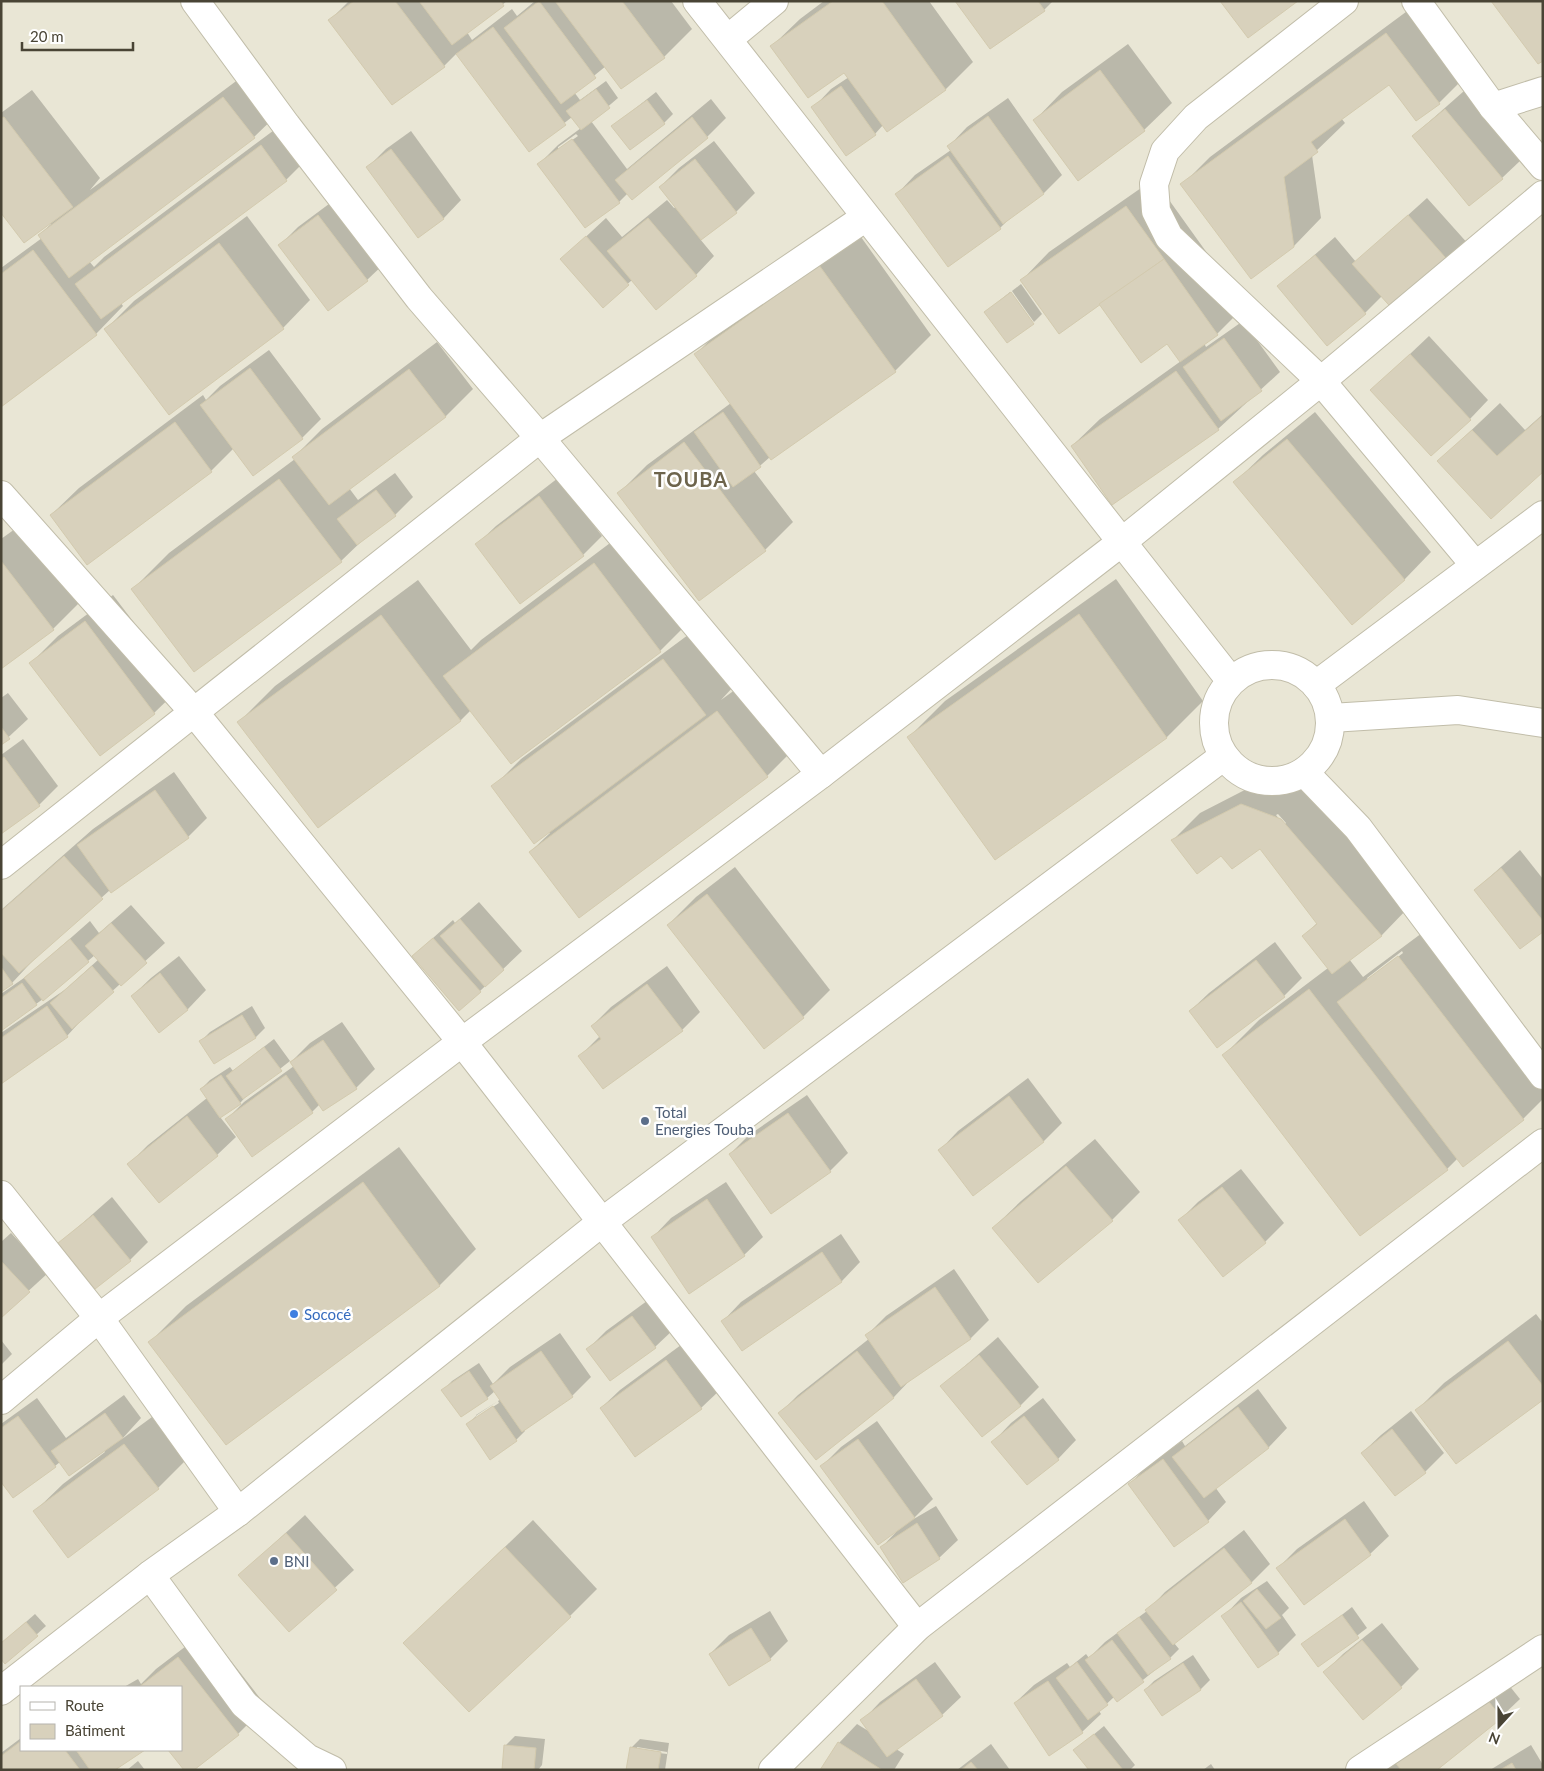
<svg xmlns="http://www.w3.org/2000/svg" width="1544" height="1771" viewBox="0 0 1544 1771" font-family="Lato,sans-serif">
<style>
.residential{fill:#e9e6d5;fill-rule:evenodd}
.shadow{fill:#0003;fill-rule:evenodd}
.building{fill:#d8d1bc;stroke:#d3caae}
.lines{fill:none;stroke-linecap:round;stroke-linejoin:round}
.minor-casing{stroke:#c1bda9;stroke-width:30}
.minor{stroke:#fff;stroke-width:28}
.service-dot{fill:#5c6f8a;stroke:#fff;stroke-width:2}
.shop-dot{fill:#3f7fe0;stroke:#fff;stroke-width:2}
.labels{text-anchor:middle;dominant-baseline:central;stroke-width:5;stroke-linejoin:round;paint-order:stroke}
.service-label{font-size:15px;fill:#4e5e75;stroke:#fff;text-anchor:start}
.shop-label{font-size:15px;fill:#366cbe;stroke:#fff;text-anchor:start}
.district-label{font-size:20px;font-weight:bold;letter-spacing:1px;fill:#6d644c;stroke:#fff}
</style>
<rect width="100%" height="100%" fill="#f5f3e7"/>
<path class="residential" d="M1,1H1543V1770H1ZM21,1687H181V1750H21Z"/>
<g class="shadow">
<path d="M349,1H507L467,32L472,40L512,9L517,16L535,1H671L692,29L664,57L606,66L574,92L580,100L606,81L618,98L591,121L627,169L711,99L726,118L707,137L632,198L628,193L619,202L539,164L558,145L581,128L572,117L530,150L457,53L444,66L330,20ZM576,134L578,136L558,150V147Z"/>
<polygon points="824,1 929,1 973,62 945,90 883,125 875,134 813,108 831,89 849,77 845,71 772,46 800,19"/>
<polygon points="957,1 1053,1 1044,10"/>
<polygon points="1414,6 1467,75 1439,103 1389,83 1341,118 1345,123 1312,155 1321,218 1294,246 1182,185 1210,157"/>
<polygon points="1128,44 1172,103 1144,130 1035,120 1062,92"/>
<polygon points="251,70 282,110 254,137 89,261 94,267 104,257 289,119 314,152 286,180 121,303 123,306 96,334 1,405 1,268 42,238 39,235 51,224 1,211 1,113 32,90 100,178 90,190"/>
<polygon points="1464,91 1521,160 1502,178 1413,136"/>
<polygon points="656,92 673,114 664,123 613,126"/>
<polygon points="1008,98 1062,175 1044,193 1013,215 1000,228 897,194 915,175 951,150 949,146 967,127"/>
<polygon points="411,131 461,200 443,219 368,167 386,149"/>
<polygon points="714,141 755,193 736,212 700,239 714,256 696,275 632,280 603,306 562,259 606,218 622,237 667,200 674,208 676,207 660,187 679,168"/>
<polygon points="1154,179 1245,306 1217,334 1204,343 1206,347 1243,321 1280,372 1218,429 1072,446 1100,419 1181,361 1168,343 1100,303 1022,280 1049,252"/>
<polygon points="337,198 386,262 367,280 280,245 298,227"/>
<polygon points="1427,198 1470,246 1382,296 1365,313 1279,286 1335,237 1356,262"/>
<polygon points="247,216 310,300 283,328 106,329 134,301"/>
<polygon points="856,230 931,335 895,371 770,457 754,471 793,522 765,550 619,493 647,465 731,403 696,354 732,318"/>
<polygon points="1021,284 1042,314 1034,322 1012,291"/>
<polygon points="1010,292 1032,323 986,312"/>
<polygon points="1429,336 1488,400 1470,419 1372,390"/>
<polygon points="437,342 473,389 445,417 349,488 358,500 395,473 413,497 395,515 366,537 341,561 133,589 169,553 295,459 294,457 322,429"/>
<polygon points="269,350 321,419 302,438 254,474 234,448 211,471 87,563 51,515 79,488 203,395 206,400 220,386"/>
<polygon points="1500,403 1525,430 1543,414 1543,470 1439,461"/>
<polygon points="1315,412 1431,552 1404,580 1235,482 1263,455"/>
<polygon points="558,478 602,536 583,555 520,602 477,544 496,526"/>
<polygon points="22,524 81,601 53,629 1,667 1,539"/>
<polygon points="630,528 696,615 660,651 471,710 461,720 318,827 239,722 275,686 418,580 471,650 481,640"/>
<polygon points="1116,579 1203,701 1167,737 996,858 909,737 945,701"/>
<polygon points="113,595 182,686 154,713 100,754 31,663 58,636"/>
<polygon points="692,632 733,687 721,700 754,676 803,740 767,776 530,852 550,833 493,787 521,759"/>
<polygon points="8,693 28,719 1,744 1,698"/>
<polygon points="23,739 58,786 39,805 1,833 1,755"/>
<polygon points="174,772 207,818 188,837 111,891 110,890 39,954 12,983 1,990 1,910 93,829"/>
<path d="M1270,777L1309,792L1409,907L1382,935L1349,959L1363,977L1426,930L1543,1081V1099L1523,1119L1458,1158L1447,1169L1223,1056L1259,1020L1328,968L1304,936L1318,922L1260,847L1222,854L1173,840L1200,813ZM1278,814L1286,823L1284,825L1276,815ZM1402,951L1403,953L1368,980L1367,978Z"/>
<polygon points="1520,850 1543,879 1543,931 1475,890"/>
<polygon points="735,867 830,990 803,1017 668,925 696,897"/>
<polygon points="479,902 522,951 480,991 413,956 453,920 455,923"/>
<polygon points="131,905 165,943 85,1016 67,1036 1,1082 1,1033 66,989 99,959 95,955 43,999 1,1029 1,994 31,973 90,921 99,933"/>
<polygon points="1275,942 1302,978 1284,996 1190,1011 1209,993"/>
<polygon points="179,956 206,990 188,1009 159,1031 132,996 151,978"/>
<polygon points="667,966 700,1012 682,1030 580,1056 600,1036 592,1026 611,1007"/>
<polygon points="252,1006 265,1028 256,1037 215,1062 201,1041 210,1032"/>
<polygon points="342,1022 375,1069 356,1088 320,1104 312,1112 227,1119 244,1102 294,1066 291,1062 310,1043"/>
<polygon points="274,1039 290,1061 248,1094 241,1102 220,1117 236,1137 217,1155 129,1164 148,1145 207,1098 201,1089 210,1080 230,1067 233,1071"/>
<polygon points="1028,1078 1062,1123 1044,1141 940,1150 958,1131"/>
<polygon points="807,1095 848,1153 830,1171 730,1154 749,1135"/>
<polygon points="1095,1139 1140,1192 1112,1220 993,1228 1021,1201"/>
<polygon points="399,1147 476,1249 440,1285 226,1443 150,1342 186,1306"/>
<polygon points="1241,1169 1284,1223 1265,1242 1223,1275 1180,1220 1198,1202"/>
<polygon points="726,1182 763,1237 744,1255 653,1237 671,1218"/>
<polygon points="112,1197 148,1242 130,1260 60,1243"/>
<polygon points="11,1233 48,1273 1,1316 1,1242"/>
<polygon points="841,1234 860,1262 842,1281 742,1349 723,1321 741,1302"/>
<polygon points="954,1269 989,1320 971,1338 912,1378 894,1397 816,1458 780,1413 798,1395 870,1338 867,1335 886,1316"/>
<polygon points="651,1298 674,1329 655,1347 588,1349 606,1331"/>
<polygon points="1536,1314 1543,1323 1543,1398 1417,1410 1444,1383"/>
<path d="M560,1333L591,1377L572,1396L524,1429L525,1431L516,1440L490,1458L468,1424L477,1415L501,1399L495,1391L487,1398L443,1390L452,1381L479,1363L493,1384L510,1367ZM498,1401L499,1403L476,1418V1415Z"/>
<polygon points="998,1337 1039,1387 1020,1406 942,1386"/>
<polygon points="1,1340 12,1354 1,1365"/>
<polygon points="685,1342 720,1390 701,1408 601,1408 620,1390"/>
<polygon points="1258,1389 1287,1428 1269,1447 1215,1487 1226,1502 1208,1521 1130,1484 1148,1465 1182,1441 1185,1446"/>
<polygon points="124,1395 141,1418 122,1439 152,1417 185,1461 158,1488 35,1511 63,1484 105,1452 104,1450 60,1462 55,1466 1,1480 1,1424 37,1398 66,1438"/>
<polygon points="1043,1398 1076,1440 1058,1459 993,1442 1011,1423"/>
<polygon points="1411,1411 1444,1453 1425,1472 1362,1453 1381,1435"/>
<polygon points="877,1421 933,1499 912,1520 936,1506 958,1540 939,1558 881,1548 897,1531 822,1466 841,1447"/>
<polygon points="1364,1501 1389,1536 1370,1554 1278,1568 1297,1549"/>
<polygon points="305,1515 354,1570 289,1630 240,1575"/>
<polygon points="533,1520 597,1589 570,1616 405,1643"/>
<polygon points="1244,1530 1270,1564 1251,1583 1174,1643 1179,1649 1170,1658 1117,1701 1114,1697 1099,1711 1101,1714 1082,1732 1015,1703 1034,1685 1067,1663 1070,1667 1086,1654 1089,1658 1105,1642 1147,1611 1165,1592"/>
<polygon points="1267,1581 1289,1608 1282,1615 1296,1635 1278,1653 1223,1617 1241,1598"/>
<polygon points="1352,1607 1367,1628 1318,1666 1303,1645"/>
<polygon points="770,1611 788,1641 770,1659 710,1654 729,1635"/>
<polygon points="35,1614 46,1626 6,1662 1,1644"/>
<polygon points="1382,1623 1419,1669 1401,1687 1325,1672 1343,1654"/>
<polygon points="207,1630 266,1706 238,1734 192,1770 186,1770 170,1750 181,1750 181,1687 124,1687 138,1679 141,1684 156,1669"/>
<polygon points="1193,1655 1210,1680 1201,1689 1162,1715 1145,1690 1154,1681"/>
<polygon points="935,1662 961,1697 942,1715 896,1749 904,1754 894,1770 822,1770 839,1743 857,1724 870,1732 862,1721 880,1702"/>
<polygon points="1500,1674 1520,1699 1501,1717 1435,1770 1380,1770"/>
<polygon points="1104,1726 1135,1765 1130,1770 1090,1770 1075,1750"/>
<polygon points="515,1736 545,1739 542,1765 538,1770 503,1770 506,1745"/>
<polygon points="21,1738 21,1750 143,1750 112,1770 1,1770 1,1753"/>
<path d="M640,1739L669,1743L665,1770H628L631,1748ZM637,1747L667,1752V1754L637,1750Z"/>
<polygon points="991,1744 1010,1770 957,1770"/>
<polygon points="1531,1745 1543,1765 1543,1770 1490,1770"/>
<polygon points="138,1761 145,1770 127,1770"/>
<polygon points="1211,1764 1215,1770 1203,1770"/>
</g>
<g class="building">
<polygon points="354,1 395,1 445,67 392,105 328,20"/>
<polygon points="419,1 501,1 504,6 452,45"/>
<polygon points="539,1 596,78 561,104 504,28"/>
<polygon points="555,1 622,1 665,58 621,89"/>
<polygon points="833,1 882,1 946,90 887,132 844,73 808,98 770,46"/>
<polygon points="955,1 1038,1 1045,11 990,49"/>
<polygon points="1220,1 1298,1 1248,38"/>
<polygon points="1491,1 1543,1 1543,61 1538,64"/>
<polygon points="493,27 566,125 529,152 456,54"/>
<polygon points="1386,33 1440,104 1416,121 1389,85 1311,142 1318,152 1284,177 1294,247 1251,279 1180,184"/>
<polygon points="1100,70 1145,131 1078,181 1033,120"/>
<polygon points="841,86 876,135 846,156 811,107"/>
<polygon points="596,89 610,108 581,130 566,111"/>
<polygon points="223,97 255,138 69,278 38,235"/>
<polygon points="647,100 665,124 630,150 611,126"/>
<polygon points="1445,109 1503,179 1469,206 1412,136"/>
<polygon points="988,116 1044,194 1003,224 947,146"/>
<polygon points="4,117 73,207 24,243 1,213 1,118"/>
<polygon points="692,117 708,138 632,200 615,180"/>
<polygon points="572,139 620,203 585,228 537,164"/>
<polygon points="261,145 287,181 101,319 75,284"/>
<polygon points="391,149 444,219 418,238 366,167"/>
<polygon points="948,156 1001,229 948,267 895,194"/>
<polygon points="695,159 737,213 701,240 659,187"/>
<polygon points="1126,206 1164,259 1059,334 1020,280"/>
<polygon points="318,215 368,281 328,311 278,245"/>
<polygon points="1408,215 1452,265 1396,313 1352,264"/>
<polygon points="648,218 697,276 656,310 607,251"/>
<polygon points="586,236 629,285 603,308 560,259"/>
<polygon points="219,243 284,329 169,415 104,329"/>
<polygon points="33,250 97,335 1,407 1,274"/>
<polygon points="1315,255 1366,314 1327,346 1277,286"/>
<polygon points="1164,259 1218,335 1180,362 1167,344 1141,363 1099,304"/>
<polygon points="819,265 896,372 771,460 694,354"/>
<polygon points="1011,292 1034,324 1007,343 984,312"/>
<polygon points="1224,338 1262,391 1221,421 1183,367"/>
<polygon points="1410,354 1471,420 1431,456 1370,390"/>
<polygon points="250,368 303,439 253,476 200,405"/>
<polygon points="409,369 446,417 329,505 292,457"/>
<polygon points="1176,371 1219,430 1112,505 1071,446"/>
<polygon points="723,412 761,467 733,487 694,432"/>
<polygon points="1543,415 1543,472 1491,519 1437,461 1472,430 1497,456"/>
<polygon points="175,422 212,472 87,565 50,515"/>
<polygon points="1287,439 1405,580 1352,625 1233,482"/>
<polygon points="684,442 766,551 699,601 617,493"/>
<polygon points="279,479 342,562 194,672 131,589"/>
<polygon points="376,490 396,516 357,545 337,519"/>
<polygon points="539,496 584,556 520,604 475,544"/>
<polygon points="1,561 54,630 1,669"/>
<polygon points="594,563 661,652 511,764 443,676"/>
<polygon points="1079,614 1167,738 995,860 907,737"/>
<polygon points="381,615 461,721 318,828 237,722"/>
<polygon points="85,621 155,714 100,756 29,663"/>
<polygon points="663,659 706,715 534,844 491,786"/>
<polygon points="717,711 768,777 579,918 529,852"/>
<polygon points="1,727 10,739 1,745"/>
<polygon points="4,757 40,806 1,834 1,759"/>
<polygon points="155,790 189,838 111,893 77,845"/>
<polygon points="1241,804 1281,819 1382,936 1332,974 1302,936 1317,924 1260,849 1232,869 1221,856 1197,874 1171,840"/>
<polygon points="64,856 103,899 19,973 1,953 1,911"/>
<polygon points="1501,868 1543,921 1543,932 1520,949 1474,890"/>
<polygon points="707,894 804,1018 764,1049 667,925"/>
<polygon points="460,919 504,970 485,987 440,936"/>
<polygon points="111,923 147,963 121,986 85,946"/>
<polygon points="433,938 481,992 459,1011 412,956"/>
<polygon points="70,939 89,962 43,1001 24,978"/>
<polygon points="1398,956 1524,1120 1463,1167 1337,1002"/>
<polygon points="1256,960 1285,997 1217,1048 1189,1011"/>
<polygon points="92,966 114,992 72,1029 50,1003"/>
<polygon points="1,967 13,984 1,992"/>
<polygon points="160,973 188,1010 159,1033 131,996"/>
<polygon points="22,983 37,1005 1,1031 1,998"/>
<polygon points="647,984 683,1031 603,1089 578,1056 601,1039 591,1026"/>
<polygon points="1309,989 1448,1170 1360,1236 1222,1055"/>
<polygon points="47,1006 68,1037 1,1084 1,1038"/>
<polygon points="242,1015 256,1038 214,1064 199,1041"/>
<polygon points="323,1040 357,1089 323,1111 290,1062"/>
<polygon points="264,1047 282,1071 243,1099 226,1076"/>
<polygon points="221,1075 241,1104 220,1118 200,1089"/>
<polygon points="286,1075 313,1113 252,1157 225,1119"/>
<polygon points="1009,1096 1044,1142 973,1196 938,1150"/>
<polygon points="788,1113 831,1172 771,1214 729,1154"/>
<polygon points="187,1116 218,1156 159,1203 127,1164"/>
<polygon points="1066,1166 1113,1221 1038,1283 992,1228"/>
<polygon points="363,1182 440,1286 226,1445 148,1342"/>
<polygon points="1222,1187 1266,1243 1223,1277 1178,1220"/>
<polygon points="707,1199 745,1256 689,1294 651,1237"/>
<polygon points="93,1215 131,1261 95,1289 58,1243"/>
<polygon points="822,1252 842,1282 742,1351 721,1321"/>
<polygon points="1,1261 30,1292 1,1318"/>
<polygon points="935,1287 971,1339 901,1387 865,1335"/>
<polygon points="632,1316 656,1348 610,1381 586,1349"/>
<polygon points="1508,1341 1543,1386 1543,1400 1456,1464 1415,1410"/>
<polygon points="541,1351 573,1397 522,1432 490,1386"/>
<polygon points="857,1351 894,1398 816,1460 778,1413"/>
<polygon points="979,1355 1021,1406 982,1437 940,1386"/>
<polygon points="666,1360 702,1409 635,1457 600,1408"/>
<polygon points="469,1371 488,1399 461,1417 441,1390"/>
<polygon points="493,1406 517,1441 490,1460 466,1424"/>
<polygon points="1238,1407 1269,1448 1204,1498 1172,1457"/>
<polygon points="105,1413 123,1438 69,1476 51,1451"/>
<polygon points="18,1416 56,1467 13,1498 1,1482 1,1428"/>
<polygon points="1024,1416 1059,1460 1027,1485 991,1442"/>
<polygon points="1392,1429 1426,1473 1395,1496 1361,1453"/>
<polygon points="858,1439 915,1518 878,1545 820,1466"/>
<polygon points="124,1444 159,1489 68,1558 33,1511"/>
<polygon points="1163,1459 1209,1522 1174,1547 1128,1484"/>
<polygon points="1345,1519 1371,1555 1304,1605 1276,1568"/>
<polygon points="917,1523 940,1559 903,1583 880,1547"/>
<polygon points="286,1533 337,1590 289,1632 238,1575"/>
<polygon points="505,1547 571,1617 469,1712 403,1643"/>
<polygon points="1224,1548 1252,1583 1173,1645 1145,1610"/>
<polygon points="1257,1589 1281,1618 1266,1629 1243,1601"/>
<polygon points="1241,1602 1279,1654 1258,1668 1221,1616"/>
<polygon points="1342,1615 1359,1638 1318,1667 1301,1644"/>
<polygon points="1139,1617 1171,1659 1148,1675 1117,1633"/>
<polygon points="26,1622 38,1636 5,1664 1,1659 1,1643"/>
<polygon points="751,1628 771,1660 729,1686 709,1654"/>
<polygon points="1112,1640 1144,1682 1117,1702 1085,1660"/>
<polygon points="1362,1640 1402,1688 1363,1720 1323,1672"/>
<polygon points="178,1657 239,1735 194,1770 184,1770 168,1750 181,1750 181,1687 139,1687"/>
<polygon points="1077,1662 1108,1705 1088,1720 1056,1678"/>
<polygon points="1183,1663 1201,1690 1162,1716 1144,1690"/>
<polygon points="916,1679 943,1716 887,1757 860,1720"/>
<polygon points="1048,1681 1083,1733 1049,1756 1014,1703"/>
<polygon points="1481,1692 1502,1718 1437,1770 1401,1770 1394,1761"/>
<polygon points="1094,1734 1123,1770 1089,1770 1073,1750"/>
<polygon points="21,1741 21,1750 65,1750 80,1770 1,1770 1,1756"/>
<polygon points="838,1742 882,1770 820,1770"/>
<polygon points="504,1745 536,1748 534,1770 502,1770"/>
<polygon points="630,1747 661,1752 658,1770 626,1770"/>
<polygon points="76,1750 145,1750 115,1770 90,1770"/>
<polygon points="971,1762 978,1770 961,1770"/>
<polygon points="1512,1763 1516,1770 1500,1770"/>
</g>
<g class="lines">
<defs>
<g id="minor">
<polyline points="195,1 286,125 419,298 540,438 821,774"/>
<polyline points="697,1 1231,681"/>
<polyline points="1344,1 1196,117 1165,151 1154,184 1156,211 1169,237 1321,381 1475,565"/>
<polyline points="1416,1 1493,107 1543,166"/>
<polyline points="728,39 774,1"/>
<polyline points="1493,107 1543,91"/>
<polyline points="1,495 193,711 462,1042 917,1627"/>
<circle cx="1272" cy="723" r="58"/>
<polyline points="1316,685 1543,515"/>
<polyline points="1331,718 1458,710 1543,723"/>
<polyline points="1304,772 1358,828 1543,1075"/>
<polyline points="1,865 540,438 866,217"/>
<polyline points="1,1195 99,1318 238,1512"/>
<polyline points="1,1400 99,1318 462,1042 821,774 1123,541 1321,381 1543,195"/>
<polyline points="150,1575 244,1704 307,1758 332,1770"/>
<polyline points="1,1691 150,1575 238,1512 602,1222 1224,756"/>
<polyline points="773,1770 917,1627 1543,1143"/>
<polyline points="1360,1770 1543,1649"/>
</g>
</defs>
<use href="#minor" class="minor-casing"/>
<use href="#minor" class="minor"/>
</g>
<g class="service-dot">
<circle cx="645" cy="1121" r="5"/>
<circle cx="274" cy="1561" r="5"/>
</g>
<circle class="shop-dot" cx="294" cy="1314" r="5"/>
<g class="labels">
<g class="service-label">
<text x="655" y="1112">Total<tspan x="655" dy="17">Energies Touba</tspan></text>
<text x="284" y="1561">BNI</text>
</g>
<g class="shop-label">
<text x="304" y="1314">Sococé</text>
</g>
<g class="district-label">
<text x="691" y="479">TOUBA</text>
</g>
</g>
<rect width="1544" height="1771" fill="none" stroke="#494435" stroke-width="5"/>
<rect x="20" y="1686" width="162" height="65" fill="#ffffff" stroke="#b6b4ae"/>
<rect x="30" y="1702" width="25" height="8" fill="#ffffff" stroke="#b6b4ae"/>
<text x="65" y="1711" font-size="15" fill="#494435">Route</text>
<rect x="30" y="1724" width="25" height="15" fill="#d8d1bc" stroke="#b6b4ae"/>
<text x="65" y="1736" font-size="15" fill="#494435">Bâtiment</text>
<g transform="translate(1499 1726) rotate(201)" stroke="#ffffff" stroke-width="4" paint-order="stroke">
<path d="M0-4L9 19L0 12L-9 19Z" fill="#494435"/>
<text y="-8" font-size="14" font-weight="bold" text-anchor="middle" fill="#494435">N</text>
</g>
<path d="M22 42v8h111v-8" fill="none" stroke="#494435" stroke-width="2.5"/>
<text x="30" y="42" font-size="15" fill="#494435" stroke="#ffffff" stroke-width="4" paint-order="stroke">20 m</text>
</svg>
